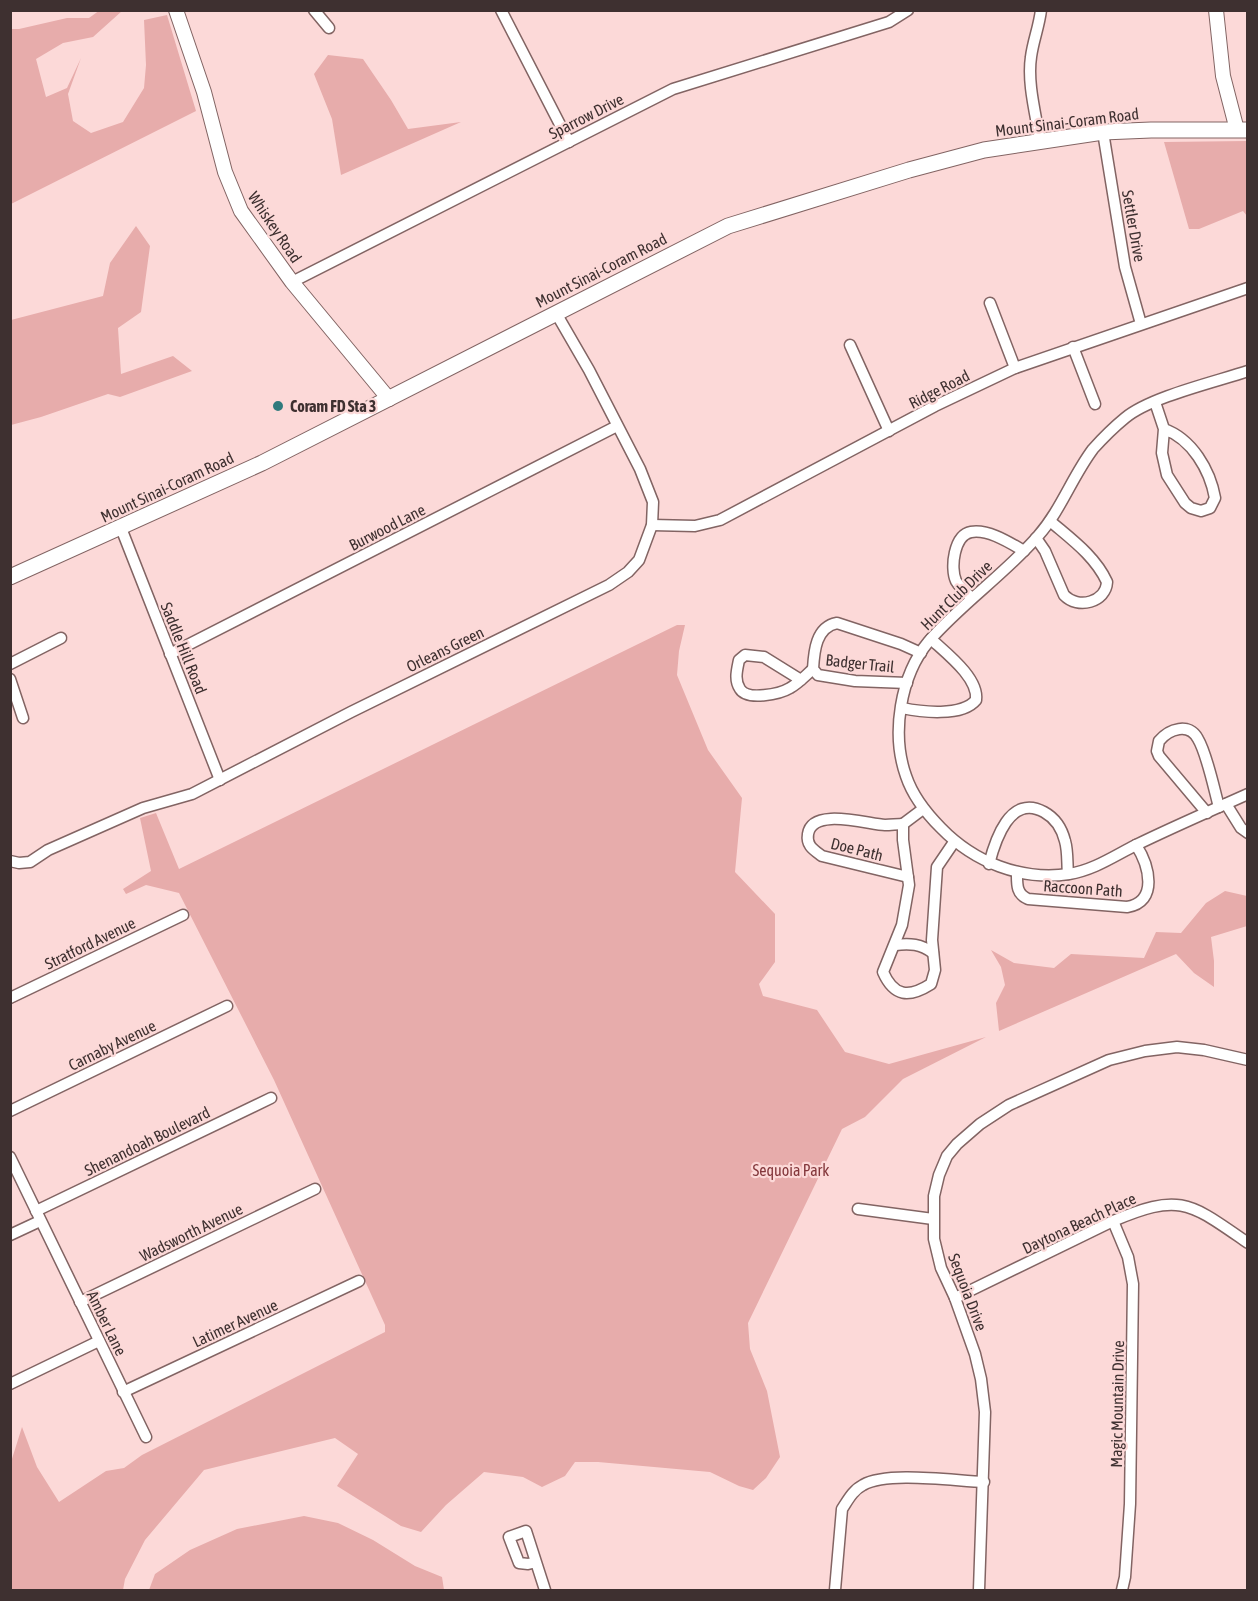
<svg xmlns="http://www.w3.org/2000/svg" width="1258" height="1601" viewBox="0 0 1258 1601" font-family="'Asap Condensed',sans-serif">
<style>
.green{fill:#e7acab}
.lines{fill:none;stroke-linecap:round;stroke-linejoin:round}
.minor-casing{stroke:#826463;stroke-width:13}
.tertiary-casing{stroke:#826463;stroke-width:16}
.secondary-casing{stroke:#826463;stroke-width:17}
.minor{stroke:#fff;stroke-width:10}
.tertiary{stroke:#fff;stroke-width:14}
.secondary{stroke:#fff;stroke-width:15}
.poi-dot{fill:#307a7d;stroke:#fcd9d8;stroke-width:2}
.labels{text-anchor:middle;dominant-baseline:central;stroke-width:4.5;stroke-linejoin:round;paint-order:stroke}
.street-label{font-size:16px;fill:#3e3030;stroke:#fcd9d8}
.poi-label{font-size:16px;font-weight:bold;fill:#3e3030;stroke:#fcd9d8;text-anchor:start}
.park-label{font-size:16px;fill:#83373b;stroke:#fcd9d8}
</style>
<rect width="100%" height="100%" fill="#fcd9d8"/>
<g class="green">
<polygon points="100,10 122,11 93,37 63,43 36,59 46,97 67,88 81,58 68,94 73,121 91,133 123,122 144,88 146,65 144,20 167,15 196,111 11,204 11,29 19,29 67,18 89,18"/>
<polygon points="328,55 363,59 391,100 408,129 461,122 341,175 332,119 314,74"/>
<polygon points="1247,141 1247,216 1243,211 1199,229 1189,229 1164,142"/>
<polygon points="136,226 150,246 141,312 118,328 121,374 173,356 192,371 120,397 108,394 41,417 11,425 11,320 103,296 110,263"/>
<polygon points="677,625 685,625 679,651 677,675 708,750 742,798 735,872 775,914 775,962 759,984 763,996 817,1010 845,1052 889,1064 986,1037 903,1079 865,1117 842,1129 748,1323 750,1349 767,1391 780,1457 766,1478 753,1490 739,1486 710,1472 598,1462 575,1462 565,1476 542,1487 523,1477 484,1472 446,1505 421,1532 401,1526 337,1486 358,1454 335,1438 204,1470 145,1540 125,1579 123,1590 11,1590 11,1462 22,1427 37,1467 59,1502 106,1471 124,1468 142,1455 385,1332 385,1325 274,1080 179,893 146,885 126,894 123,889 151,871 140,818 156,813 179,869"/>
<polygon points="1225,891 1247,896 1247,926 1211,937 1214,961 1214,987 1194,973 1176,954 999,1031 996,1003 1005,985 1001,967 991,950 1014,963 1054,968 1071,954 1144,958 1156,932 1181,933 1206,903"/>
<polygon points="304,1516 338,1523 373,1540 415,1566 442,1577 444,1590 149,1590 155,1574 190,1550 237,1529"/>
</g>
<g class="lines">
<defs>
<g id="minor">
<polyline points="314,10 329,28"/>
<polyline points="501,10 569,142"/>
<polyline points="1103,132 1125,267 1141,324"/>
<path d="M1040,141C1036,115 1027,83 1031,57C1033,41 1039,27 1041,10"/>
<polyline points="292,282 673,89 889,22 908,10"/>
<polyline points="990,303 1015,368"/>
<polyline points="850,345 889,431"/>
<polyline points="1073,347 1095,404"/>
<path d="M1248,371C1215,382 1150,397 1125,418C1114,427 1102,439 1093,449C1072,477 1061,510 1038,536C1005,574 962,603 929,641C900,676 891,734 906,776C913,797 926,813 941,828C974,862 1021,881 1069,874C1094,870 1114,856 1136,845C1173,827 1210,811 1248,794"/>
<path d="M1155,402L1164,429L1162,453L1167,475L1185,503L1191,508L1201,511L1210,508L1215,498C1210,470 1192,439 1164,429"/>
<polyline points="652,525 695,526 720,520 935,406 1015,368 1248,288"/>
<polyline points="121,528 220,780"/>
<path d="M1036,538L1045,551L1064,595C1078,610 1106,602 1107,582C1095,556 1071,539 1050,521"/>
<path d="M972,598C966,593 960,588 956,581C950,568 954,535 971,532C989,529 1010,543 1024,551"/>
<polyline points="170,654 617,426"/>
<polyline points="10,664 61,638"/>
<polyline points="10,679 23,718"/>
<path d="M801,680L764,657L745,655L739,660C737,670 734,680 740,689C747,701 780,694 790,688C799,683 806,675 813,669"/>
<path d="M907,683L855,681L818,675L813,669C814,651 816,627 837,623L901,644L921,653"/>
<path d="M902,708C921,712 962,717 976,700C979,678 946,653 931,639"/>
<polyline points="1226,804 1241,828 1248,833"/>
<path d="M1207,813L1159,756L1157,751L1159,741C1169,729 1189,722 1198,739C1207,754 1214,789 1219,807"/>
<path d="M903,824V840L909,885L902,925L883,972C894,997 909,998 931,984L935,970L932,940L937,867L954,842"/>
<path d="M903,824C897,824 891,825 885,825C867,824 812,807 808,834C806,846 814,850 822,856L908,877"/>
<polyline points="903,824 923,809"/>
<polyline points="10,861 19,863 30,862 48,850 143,808 192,794 351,712 609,585 628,572 639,560 652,525 653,502 640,469 589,370 556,313"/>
<path d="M989,864C995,841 1010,793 1044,812C1055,818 1062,829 1065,841C1068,851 1067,863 1068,874"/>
<path d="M1017,872C1017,884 1016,894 1028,899L1127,907C1159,902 1149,865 1136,845"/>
<path d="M895,945C910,943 921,944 933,953"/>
<polyline points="10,998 183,915"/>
<polyline points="10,1111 227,1006"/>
<polyline points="10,1157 146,1437"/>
<polyline points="858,1209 933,1219"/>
<polyline points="36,1211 271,1098"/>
<polyline points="1113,1221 1128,1257 1133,1284 1130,1504 1125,1577 1122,1590"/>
<polyline points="10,1235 40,1221"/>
<path d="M955,1298L1113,1221C1181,1192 1190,1203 1248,1243"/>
<polyline points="80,1302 315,1189"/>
<polyline points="10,1384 99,1341"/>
<polyline points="123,1392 359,1281"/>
<polyline points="536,1562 528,1564 519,1563 509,1537 526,1531 545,1590"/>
<path d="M835,1590L842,1509C848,1500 853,1490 863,1485C888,1471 954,1481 984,1482"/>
<polyline points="979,1590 985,1412 981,1379 975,1354 955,1298 941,1268 934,1239 934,1196 939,1175 947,1156 957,1144 980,1124 1009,1105 1109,1060 1145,1051 1177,1047 1204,1050 1248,1060"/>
</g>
<g id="tertiary">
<polyline points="176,10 204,92 225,172 241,211 292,282 389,399"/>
<polyline points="1216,10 1223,76 1237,130"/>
</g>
<polyline id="secondary" points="10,577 262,463 728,226 909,170 984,150 1103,132 1151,130 1248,130"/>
</defs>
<use href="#minor" class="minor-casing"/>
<use href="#tertiary" class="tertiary-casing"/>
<use href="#secondary" class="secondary-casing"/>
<use href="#minor" class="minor"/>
<use href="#tertiary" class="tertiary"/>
<use href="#secondary" class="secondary"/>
</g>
<circle class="poi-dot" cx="278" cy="406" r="6"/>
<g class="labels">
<g class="street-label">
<text transform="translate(586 116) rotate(-27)">Sparrow Drive</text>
<text transform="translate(1067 122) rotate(-7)">Mount Sinai-Coram Road</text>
<text transform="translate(1134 226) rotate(80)">Settler Drive</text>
<text transform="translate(275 227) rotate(56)">Whiskey Road</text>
<text transform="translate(601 270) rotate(-27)">Mount Sinai-Coram Road</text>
<text transform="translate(939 389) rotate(-27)">Ridge Road</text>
<text transform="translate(167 487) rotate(-25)">Mount Sinai-Coram Road</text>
<text transform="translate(387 527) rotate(-27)">Burwood Lane</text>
<text transform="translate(956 595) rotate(-44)">Hunt Club Drive</text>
<text transform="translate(184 648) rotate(68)">Saddle Hill Road</text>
<text transform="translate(445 649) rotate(-26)">Orleans Green</text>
<text transform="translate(860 663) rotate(6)">Badger Trail</text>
<text transform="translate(857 849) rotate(14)">Doe Path</text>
<text transform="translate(1083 888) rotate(4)">Raccoon Path</text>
<text transform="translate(90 943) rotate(-26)">Stratford Avenue</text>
<text transform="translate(112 1045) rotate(-26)">Carnaby Avenue</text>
<text transform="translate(147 1141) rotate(-26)">Shenandoah Boulevard</text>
<text transform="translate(1079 1223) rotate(-25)">Daytona Beach Place</text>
<text transform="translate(191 1232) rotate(-26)">Wadsworth Avenue</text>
<text transform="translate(968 1292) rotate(69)">Sequoia Drive</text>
<text transform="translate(107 1323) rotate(64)">Amber Lane</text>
<text transform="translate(235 1323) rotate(-25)">Latimer Avenue</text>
<text transform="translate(1117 1404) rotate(-89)">Magic Mountain Drive</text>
</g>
<g class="poi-label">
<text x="290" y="406">Coram FD Sta 3</text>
</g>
<g class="park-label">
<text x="791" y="1170">Sequoia Park</text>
</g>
</g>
<rect width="1258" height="1601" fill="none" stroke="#3e3030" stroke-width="24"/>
</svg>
